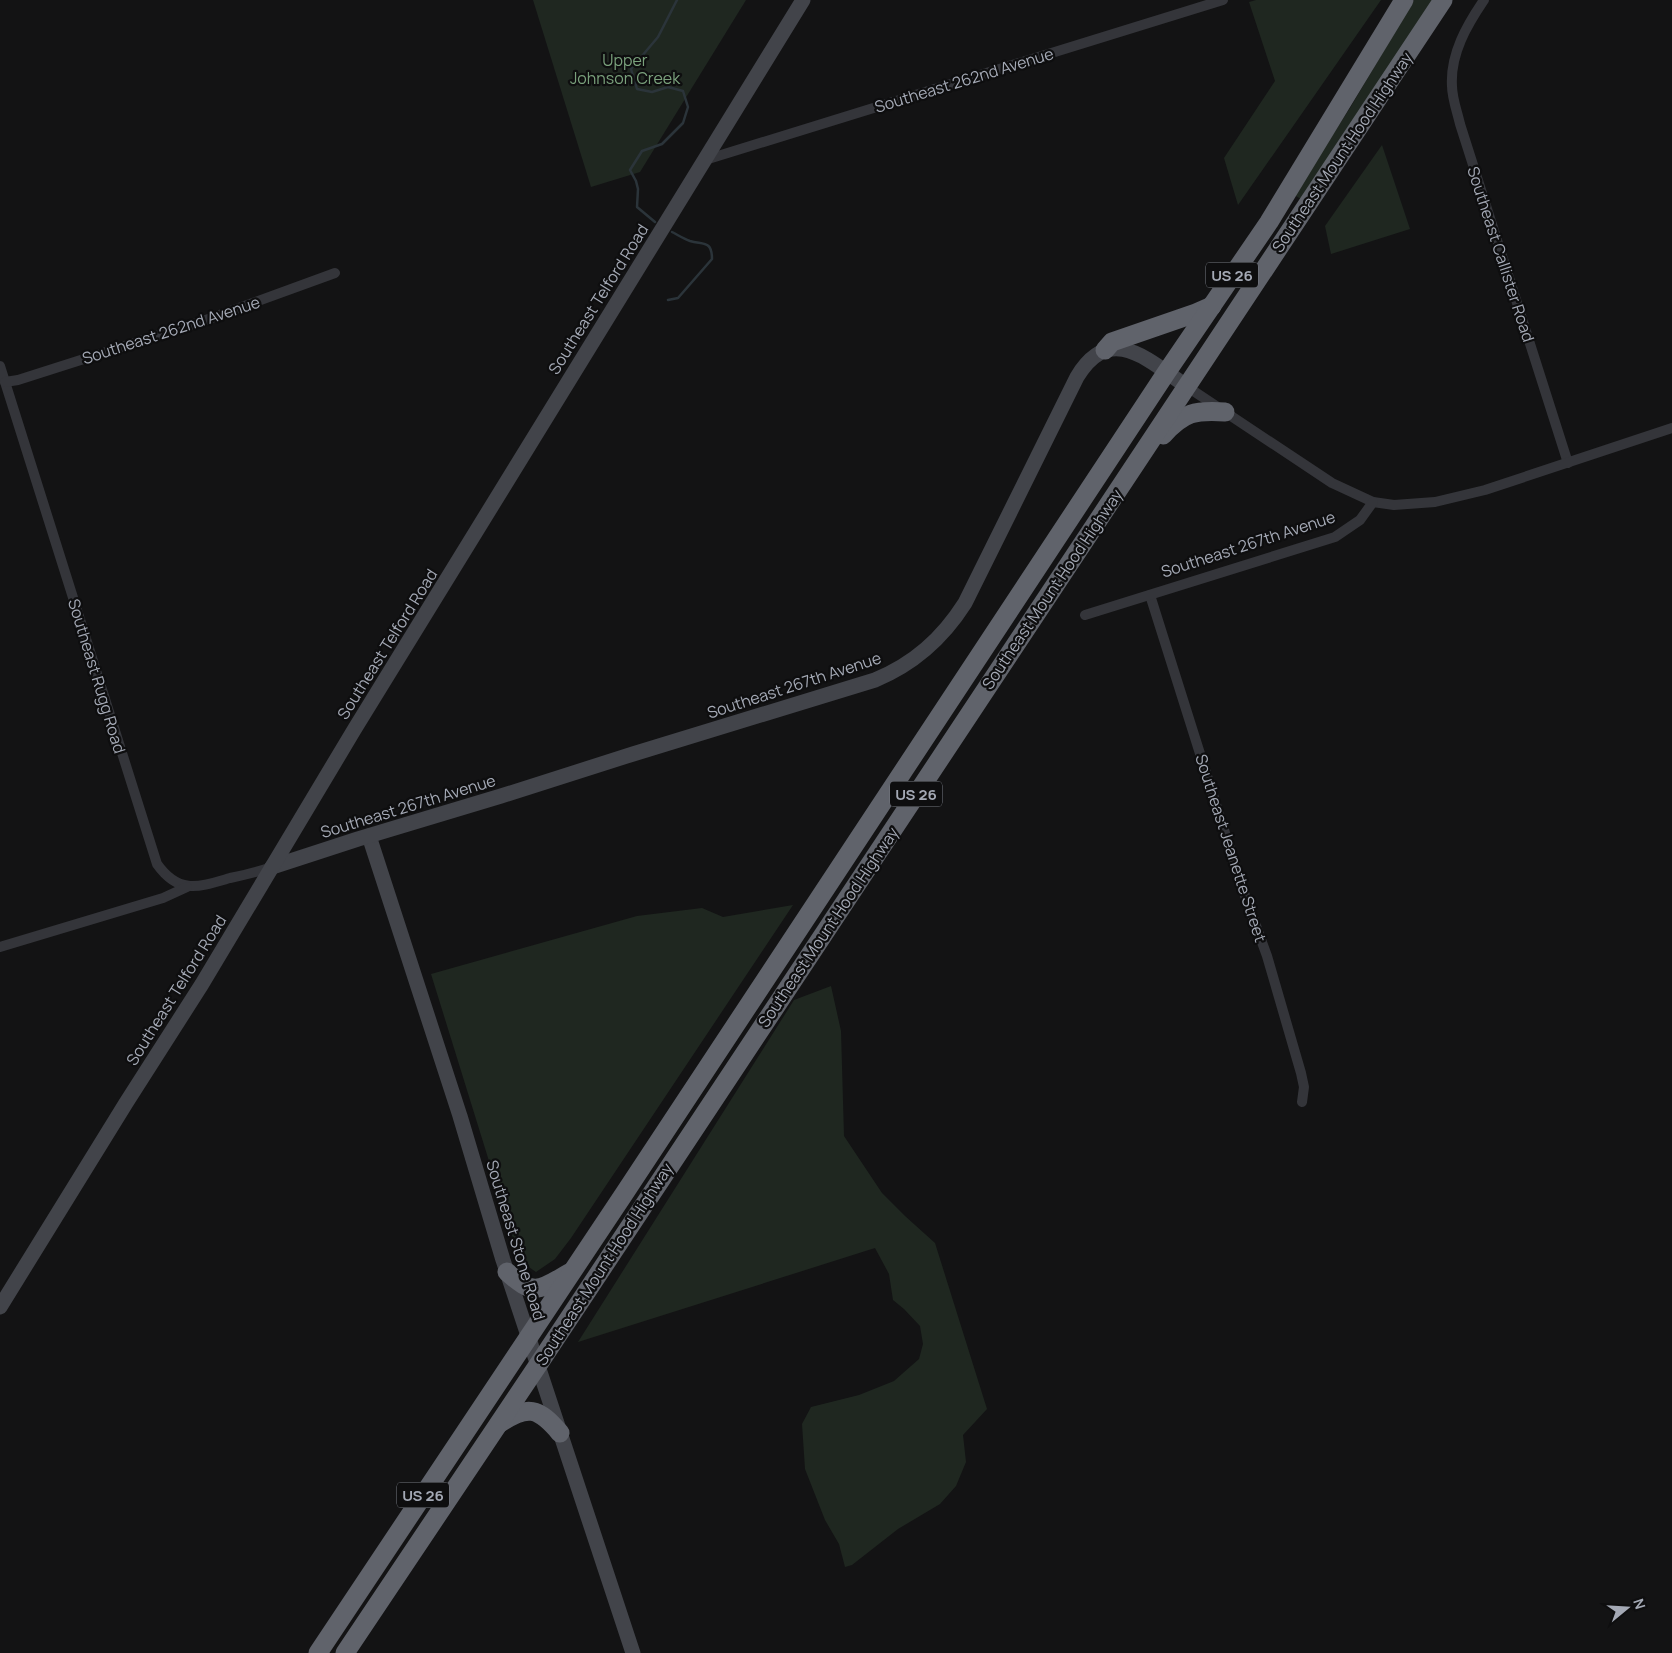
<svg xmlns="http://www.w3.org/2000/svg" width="1672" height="1653" viewBox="0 0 1672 1653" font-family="Manrope,sans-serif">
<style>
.green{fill:#1f2720}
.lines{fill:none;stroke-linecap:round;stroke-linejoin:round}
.stream{stroke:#2b343a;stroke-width:2.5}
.street{stroke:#34353a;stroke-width:10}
.secondary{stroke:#42444a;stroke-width:15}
.highway{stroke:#60636b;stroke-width:19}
.labels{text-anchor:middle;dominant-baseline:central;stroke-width:4.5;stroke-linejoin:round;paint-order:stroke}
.shield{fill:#0e0e0f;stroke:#777a83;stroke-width:1}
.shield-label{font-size:15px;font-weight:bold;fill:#a4a9b5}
.park-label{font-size:16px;fill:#7aa17c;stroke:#0e0e0f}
.street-label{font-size:16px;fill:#a4a9b5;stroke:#0e0e0f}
</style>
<rect width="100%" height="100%" fill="#131314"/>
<g class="green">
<polygon points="533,0 746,0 640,172 591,187"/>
<polygon points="1256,0 1381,0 1238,205 1224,158 1275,81 1249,2"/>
<polygon points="1414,0 1434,0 1301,199 1294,195 1350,108"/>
<polygon points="1382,145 1410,229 1331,254 1325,226"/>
<polygon points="793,905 571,1238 555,1259 536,1272 520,1261 431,974 637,916 702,908 723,917"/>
<polygon points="831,986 841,1031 844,1136 882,1193 905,1216 935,1243 987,1409 963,1435 966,1462 956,1486 940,1504 898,1529 852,1565 845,1567 839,1544 825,1520 805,1469 802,1424 811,1407 859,1395 894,1381 919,1359 923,1344 920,1326 904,1309 893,1300 889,1274 875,1248 578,1342 794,1000"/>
</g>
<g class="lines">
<g class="stream">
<polyline points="655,222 637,207 638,189 636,181 630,170 642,151 662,144 683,123 688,107 683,91 668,87 652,92 637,89 631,69 658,37 677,0"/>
<path d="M668,300L678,298L712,259C712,240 703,245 690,241C684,239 678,235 672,232"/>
</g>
<g class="street">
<path d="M1484,0C1467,25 1450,54 1452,86C1452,98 1457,111 1460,124L1568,463"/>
<polyline points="705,160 1223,0"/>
<path d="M0,366L157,864C179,895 199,887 230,878C244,875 258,872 272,867"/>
<polyline points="5,382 18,380 203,321 335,273"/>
<polyline points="1186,386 1332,483 1373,502 1394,505 1435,502 1485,490 1672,428"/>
<polyline points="1150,595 1243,890 1267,956 1301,1073 1304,1087 1302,1102"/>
<polyline points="1085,615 1335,537 1360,520 1373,502"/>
<polyline points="0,947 163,898 187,887"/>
</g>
<g class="secondary">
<polyline points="369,836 460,1116 503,1260 633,1653"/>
<path d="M272,867L358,839L501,796L633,754L875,680C914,664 942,639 965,603L1077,377C1110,322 1148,360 1186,386"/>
<polyline points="0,1307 126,1103 202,984 354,730 803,0"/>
</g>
<g class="highway">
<polyline points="1105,350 1112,342 1196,313 1212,306"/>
<path d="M1163,435C1184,412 1195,410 1225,412"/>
<path d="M507,1272C535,1297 539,1290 569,1273"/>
<path d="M500,1423C528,1405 538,1407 560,1433"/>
<polyline points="318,1653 624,1194 1166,373 1269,222 1404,0"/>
<polyline points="345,1653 538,1365 1443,0"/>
</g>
</g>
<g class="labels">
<g class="shield">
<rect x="1206" y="262.5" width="52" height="25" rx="4"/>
<rect x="890" y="781.5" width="52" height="25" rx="4"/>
<rect x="397" y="1482.5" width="52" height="25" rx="4"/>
</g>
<g class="shield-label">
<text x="1232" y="275">US 26</text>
<text x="916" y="794">US 26</text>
<text x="423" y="1495">US 26</text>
</g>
<g class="park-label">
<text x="625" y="60">Upper<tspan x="625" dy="18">Johnson Creek</tspan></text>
</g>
<g class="street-label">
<text transform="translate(964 80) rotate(-17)">Southeast 262nd Avenue</text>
<text transform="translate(1342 152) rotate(-56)">Southeast Mount Hood Highway</text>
<text transform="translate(1501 254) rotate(72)">Southeast Callister Road</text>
<text transform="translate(598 299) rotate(-58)">Southeast Telford Road</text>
<text transform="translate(171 330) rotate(-18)">Southeast 262nd Avenue</text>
<text transform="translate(1248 544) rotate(-18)">Southeast 267th Avenue</text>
<text transform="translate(1052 589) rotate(-56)">Southeast Mount Hood Highway</text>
<text transform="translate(387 644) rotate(-58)">Southeast Telford Road</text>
<text transform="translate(97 676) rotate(73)">Southeast Rugg Road</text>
<text transform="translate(794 685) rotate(-18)">Southeast 267th Avenue</text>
<text transform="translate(408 806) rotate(-17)">Southeast 267th Avenue</text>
<text transform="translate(1231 848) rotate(72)">Southeast Jeanette Street</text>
<text transform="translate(828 927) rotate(-56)">Southeast Mount Hood Highway</text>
<text transform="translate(176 990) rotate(-58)">Southeast Telford Road</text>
<text transform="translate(516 1240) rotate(73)">Southeast Stone Road</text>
<text transform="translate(604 1264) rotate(-57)">Southeast Mount Hood Highway</text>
</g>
</g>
<g transform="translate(1627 1608) rotate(72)" stroke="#0e0e0f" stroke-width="4" paint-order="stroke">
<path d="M0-4L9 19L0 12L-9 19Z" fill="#a4a9b5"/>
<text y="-8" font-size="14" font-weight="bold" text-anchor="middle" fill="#a4a9b5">N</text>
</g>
</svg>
